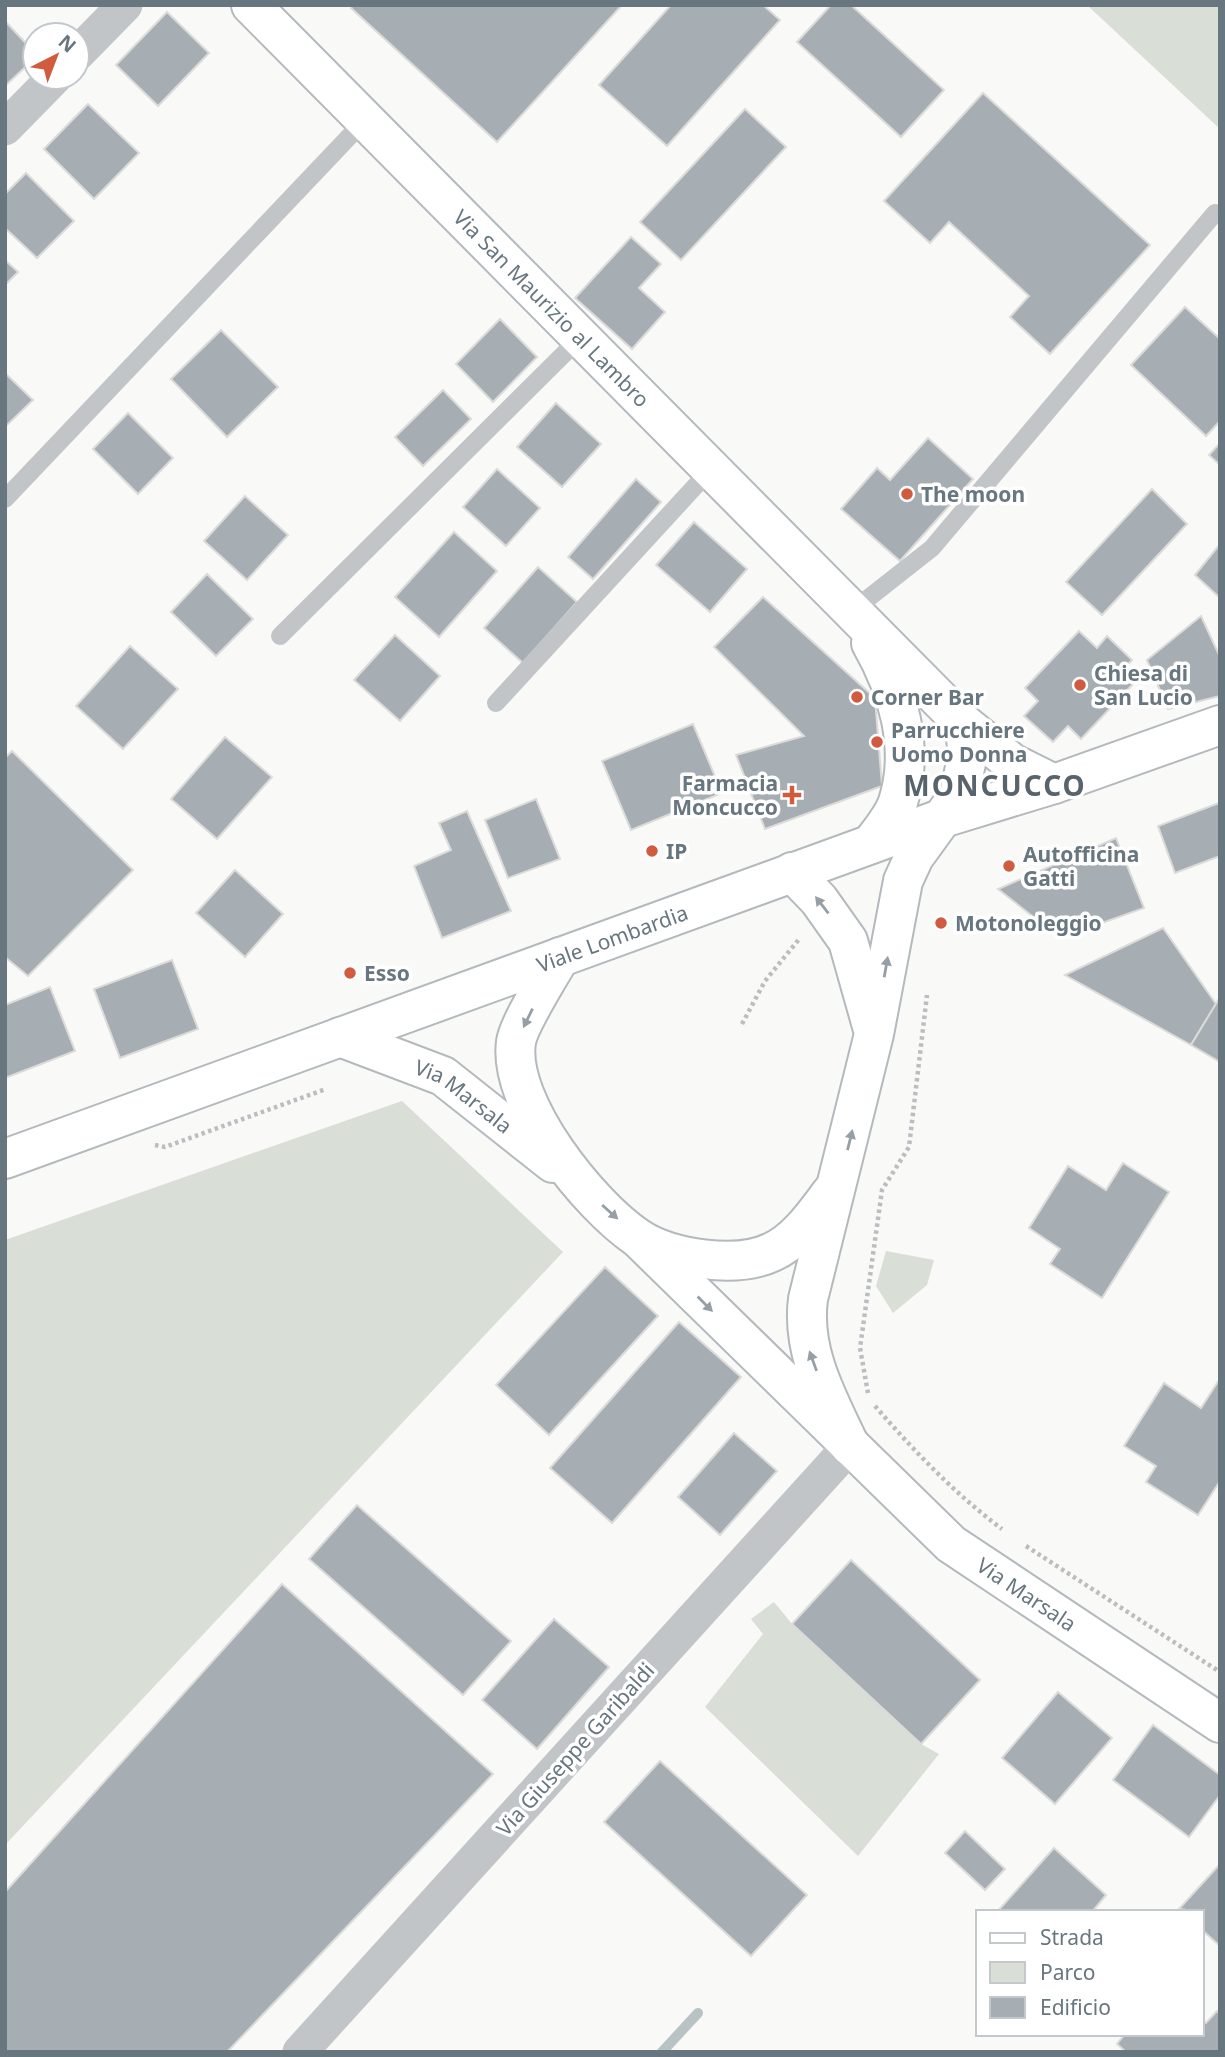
<svg xmlns="http://www.w3.org/2000/svg" width="1225" height="2057" viewBox="0 0 1225 2057" font-family="'Noto Sans',sans-serif">
<style>
.green{fill:#d9ded7}
.lines{fill:none;stroke-linecap:round;stroke-linejoin:round}
.stream{stroke:#b8c3c6;stroke-width:10}
.building{fill:#a7aeb3;stroke:#dbdbd9;stroke-width:2}
.secondary-casing{stroke:#b4b9bd;stroke-width:42}
.path{stroke:#bbbec0;stroke-width:4.5;stroke-dasharray:3.5 3.5;stroke-linecap:butt}
.lane{stroke:#c1c5c8;stroke-width:18}
.street{stroke:#c1c5c8;stroke-width:35}
.secondary{stroke:#fff;stroke-width:38}
.oneway{fill:#959fa5}
.poi-dot{fill:#d15b3f;stroke:#fff;stroke-width:2.5}
.labels{text-anchor:middle;dominant-baseline:central;stroke-width:7;stroke-linejoin:round;paint-order:stroke}
.street-label{font-size:21px;fill:#67767f;stroke:#fff}
.poi-label{font-size:21px;font-weight:bold;fill:#67767f;stroke:#fff;text-anchor:start}
.district-label{font-size:28px;font-weight:bold;letter-spacing:2px;fill:#59636b;stroke:#fff}
</style>
<rect width="100%" height="100%" fill="#f9f9f7"/>
<g class="green">
<polygon points="1087,5 1220,5 1220,129"/>
<polygon points="402,1101 563,1252 5,1845 5,1240"/>
<polygon points="886,1251 934,1260 927,1285 893,1313 876,1286"/>
<polygon points="774,1602 792,1624 921,1744 939,1754 858,1856 705,1707 763,1634 751,1619"/>
</g>
<g class="lines">
<polyline class="stream" points="662,2052 698,2013"/>
</g>
<g class="building">
<polygon points="353,5 622,5 497,142 351,8"/>
<polygon points="671,5 763,5 780,20 667,146 599,85"/>
<polygon points="831,5 851,5 944,90 901,137 797,42"/>
<polygon points="167,12 209,53 158,106 116,65"/>
<polygon points="5,21 35,53 35,58 5,86"/>
<polygon points="983,93 1150,245 1050,354 1010,317 1029,296 949,222 930,243 884,201"/>
<polygon points="88,104 139,153 94,199 44,149"/>
<polygon points="745,109 786,147 681,260 640,222"/>
<polygon points="26,173 74,221 37,258 5,228 5,194"/>
<polygon points="631,237 661,264 639,288 665,312 632,349 575,298"/>
<polygon points="5,260 18,272 5,285"/>
<polygon points="1185,307 1220,339 1220,421 1206,436 1131,365"/>
<polygon points="500,319 537,357 493,402 456,364"/>
<polygon points="221,330 278,387 227,437 171,379"/>
<polygon points="5,373 33,400 5,427"/>
<polygon points="443,390 471,419 423,466 395,437"/>
<polygon points="556,403 601,444 562,487 517,447"/>
<polygon points="128,413 173,458 138,494 93,449"/>
<polygon points="928,438 973,479 900,561 841,509 877,468 890,480"/>
<polygon points="1220,443 1220,465 1209,455"/>
<polygon points="497,469 540,508 506,546 463,507"/>
<polygon points="636,479 661,502 593,579 568,557"/>
<polygon points="1152,489 1187,524 1102,615 1066,582"/>
<polygon points="245,496 288,535 247,580 204,541"/>
<polygon points="694,522 747,569 710,612 656,565"/>
<polygon points="454,532 497,571 439,637 395,597"/>
<polygon points="1220,544 1220,598 1195,575"/>
<polygon points="538,567 577,602 523,663 484,628"/>
<polygon points="207,574 253,619 216,656 171,612"/>
<polygon points="763,597 875,698 882,786 765,829 736,755 804,736 714,647"/>
<polygon points="1201,616 1220,657 1220,696 1168,709 1147,660"/>
<polygon points="1079,631 1097,648 1107,636 1132,660 1122,671 1134,683 1081,739 1068,726 1053,742 1024,716 1038,701 1025,688"/>
<polygon points="395,635 440,676 400,721 354,680"/>
<polygon points="130,646 178,689 123,749 76,706"/>
<polygon points="693,724 722,793 631,830 602,761"/>
<polygon points="225,737 272,777 217,839 171,799"/>
<polygon points="12,751 133,870 28,976 5,957 5,758"/>
<polygon points="536,799 560,859 508,878 485,820"/>
<polygon points="1219,803 1220,856 1175,873 1158,826"/>
<polygon points="467,811 511,911 442,938 414,866 451,850 439,823"/>
<polygon points="1116,838 1144,908 1060,938 998,889"/>
<polygon points="235,870 283,914 245,957 196,913"/>
<polygon points="1163,928 1216,1004 1191,1045 1065,975"/>
<polygon points="172,960 198,1029 120,1058 94,989"/>
<polygon points="50,987 75,1051 5,1078 5,1005"/>
<polygon points="1220,997 1220,1062 1191,1045"/>
<polygon points="1123,1163 1169,1192 1102,1298 1050,1264 1060,1249 1029,1228 1068,1166 1106,1190"/>
<polygon points="605,1267 658,1316 549,1435 496,1385"/>
<polygon points="679,1322 741,1377 612,1523 550,1468"/>
<polygon points="1219,1380 1220,1481 1198,1515 1146,1482 1156,1466 1124,1446 1164,1383 1201,1408"/>
<polygon points="734,1433 777,1471 720,1535 678,1497"/>
<polygon points="357,1505 511,1641 463,1695 309,1559"/>
<polygon points="851,1560 980,1680 921,1744 792,1624"/>
<polygon points="282,1584 493,1774 227,2052 5,2052 5,1892"/>
<polygon points="554,1619 609,1667 537,1749 482,1700"/>
<polygon points="1058,1692 1112,1738 1055,1804 1002,1758"/>
<polygon points="1153,1725 1220,1775 1220,1795 1189,1837 1113,1780"/>
<polygon points="660,1761 807,1895 751,1956 604,1822"/>
<polygon points="965,1831 1005,1869 985,1890 945,1853"/>
<polygon points="1054,1848 1106,1895 1092,1912 997,1912"/>
<polygon points="1220,1864 1220,1946 1202,1930 1202,1912 1179,1909"/>
<polygon points="1217,2011 1220,2014 1220,2052 1126,2052 1117,2044 1125,2034 1202,2034 1202,2020 1206,2023"/>
</g>
<g class="lines">
<defs>
<g id="secondary">
<path id="s1" d="M251,5L964,724L1012,763L1054,784"/>
<path d="M871,643C898,690 915,748 898,802C893,817 881,831 872,843"/>
<polyline points="792,872 819,900 848,941 872,1026"/>
<path d="M560,957C549,977 519,1023 516,1042C507,1104 590,1206 638,1238C670,1259 737,1269 772,1252C797,1241 815,1214 831,1193"/>
<path id="s2" d="M340,1037L443,1076L553,1163"/>
<path id="s3" d="M5,1159L946,817L1054,784L1220,725"/>
<path id="s4" d="M639,1239L951,1544L1220,1723"/>
<path d="M850,1446C828,1399 801,1352 808,1299L874,1034L903,881L914,857L959,795L968,754L964,724"/>
</g>
</defs>
<use href="#secondary" class="secondary-casing"/>
<g class="path">
<polyline points="742,1024 765,981 800,938"/>
<polyline points="155,1145 165,1147 326,1089"/>
<polyline points="868,1393 860,1348 882,1190 909,1147 927,995"/>
<path d="M875,1406C914,1451 955,1494 1002,1529"/>
<polyline points="1026,1546 1220,1672"/>
</g>
<g class="lane">
<polyline points="5,499 365,120"/>
<polyline points="852,611 932,548 1215,213"/>
<polyline points="280,636 581,337"/>
<polyline points="496,703 711,469"/>
</g>
<g class="street">
<polyline points="77,54 125,5"/>
<polyline points="5,128 55,77"/>
<polyline points="300,2052 850,1446"/>
</g>
<use href="#secondary" class="secondary"/>
</g>
<defs><path id="oneway-solid" d="M-6-.8H1V-3.2L6.5 0L1 3.2V.8H-6Z" transform="scale(1.75)"/></defs>
<g class="oneway">
<use href="#oneway-solid" transform="translate(822 905) rotate(-128)"/>
<use href="#oneway-solid" transform="translate(886 967) rotate(-80)"/>
<use href="#oneway-solid" transform="translate(528 1018) rotate(116)"/>
<use href="#oneway-solid" transform="translate(850 1140) rotate(-76)"/>
<use href="#oneway-solid" transform="translate(610 1212) rotate(42)"/>
<use href="#oneway-solid" transform="translate(705 1304) rotate(45)"/>
<use href="#oneway-solid" transform="translate(813 1361) rotate(-110)"/>
</g>
<g class="poi-dot">
<circle cx="907" cy="494" r="7"/>
<circle cx="1080" cy="685" r="7"/>
<circle cx="857" cy="697" r="7"/>
<circle cx="877" cy="742" r="7"/>
<path d="M788.5 784.5h7v7h7v7h-7v7h-7v-7h-7v-7h7z"/>
<circle cx="652" cy="851" r="7"/>
<circle cx="1009" cy="866" r="7"/>
<circle cx="941" cy="923" r="7"/>
<circle cx="350" cy="973" r="7"/>
</g>
<g class="labels">
<g class="street-label">
<text stroke="none"><textPath href="#s1" startOffset="427">Via San Maurizio al Lambro</textPath></text>
<text stroke="none"><textPath href="#s3" startOffset="646">Viale Lombardia</textPath></text>
<text stroke="none"><textPath href="#s2" startOffset="138">Via Marsala</textPath></text>
<text stroke="none"><textPath href="#s4" startOffset="527">Via Marsala</textPath></text>
<text transform="translate(575 1749) rotate(-48)">Via Giuseppe Garibaldi</text>
</g>
<g class="poi-label">
<text x="921" y="494">The moon</text>
<text x="1094" y="673">Chiesa di<tspan x="1094" dy="24">San Lucio</tspan></text>
<text x="871" y="697">Corner Bar</text>
<text x="891" y="730">Parrucchiere<tspan x="891" dy="24">Uomo Donna</tspan></text>
<text x="778" y="783" text-anchor="end">Farmacia<tspan x="778" dy="24">Moncucco</tspan></text>
<text x="666" y="851">IP</text>
<text x="1023" y="854">Autofficina<tspan x="1023" dy="24">Gatti</tspan></text>
<text x="955" y="923">Motonoleggio</text>
<text x="364" y="973">Esso</text>
</g>
<g class="district-label">
<text x="995" y="785">MONCUCCO</text>
</g>
</g>
<rect width="1225" height="2057" fill="none" stroke="#67767f" stroke-width="14"/>
<rect x="976" y="1910" width="228" height="126" fill="#ffffff" stroke="#c2c8cc" stroke-width="2"/>
<rect x="990" y="1933" width="35" height="10" fill="#ffffff" stroke="#c2c8cc" stroke-width="2"/>
<text x="1040" y="1945" font-size="21" fill="#67767f">Strada</text>
<rect x="990" y="1962" width="35" height="21" fill="#d9ded7" stroke="#c2c8cc" stroke-width="2"/>
<text x="1040" y="1980" font-size="21" fill="#67767f">Parco</text>
<rect x="990" y="1997" width="35" height="21" fill="#a7aeb3" stroke="#c2c8cc" stroke-width="2"/>
<text x="1040" y="2015" font-size="21" fill="#67767f">Edificio</text>
<g transform="translate(56 56) rotate(42)"><circle r="33" fill="#ffffff" stroke="#c2c8cc" stroke-width="2"/>
<path d="M0-5L12 26L0 18L-12 26Z" fill="#d15b3f"/>
<text y="-10" font-size="19" font-weight="bold" text-anchor="middle" fill="#67767f">N</text>
</g>
</svg>
